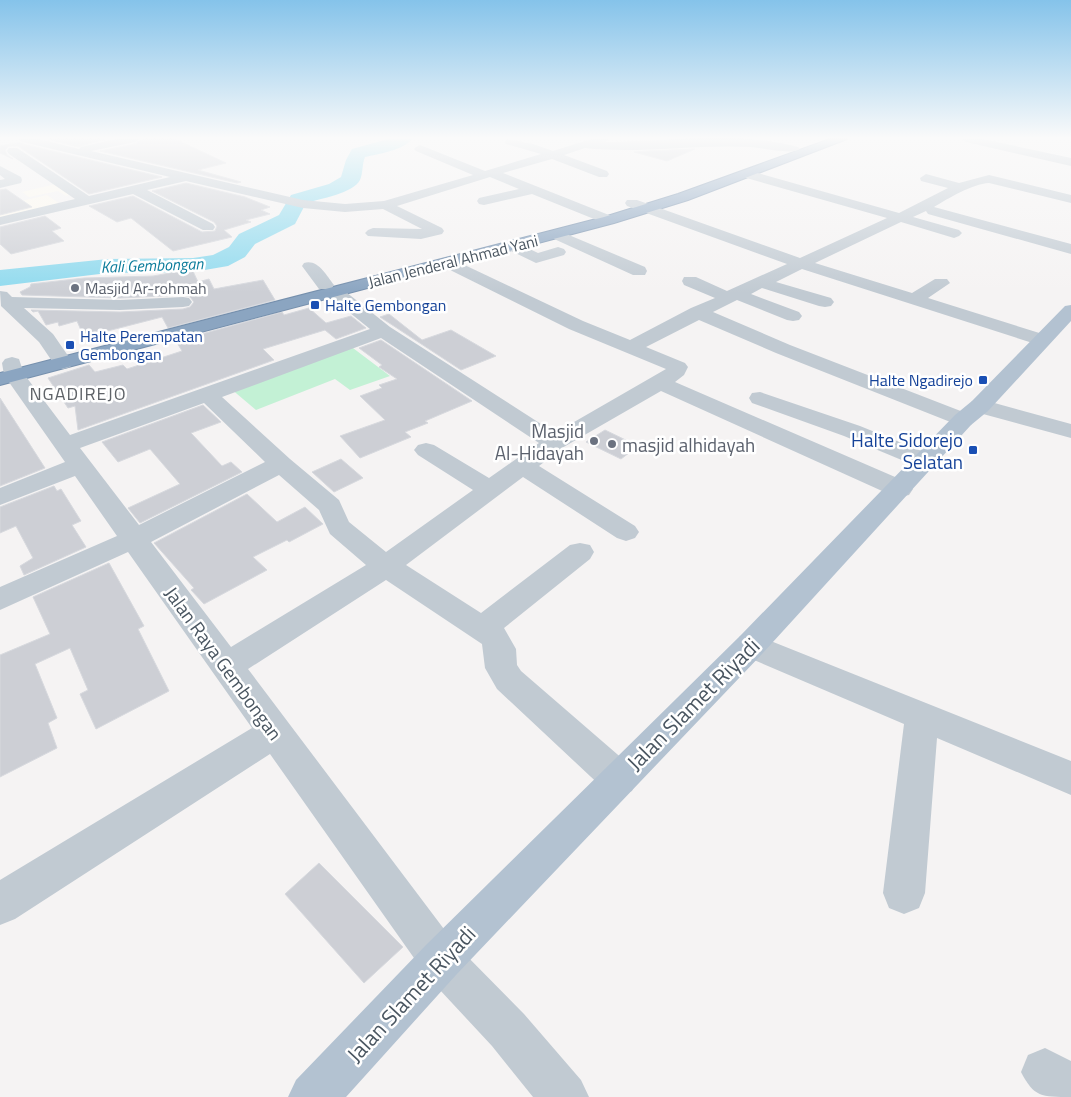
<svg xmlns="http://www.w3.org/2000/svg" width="1071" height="1097" viewBox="0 0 1071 1097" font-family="'Titillium Web',sans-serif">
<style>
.commercial{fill:#fdf9ef}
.green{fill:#c3f1d5}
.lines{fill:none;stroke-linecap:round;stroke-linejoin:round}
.river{fill:#90daee;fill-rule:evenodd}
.building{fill:#cdcfd5;stroke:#d7d9de}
.highway-casing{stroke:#7690ad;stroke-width:2}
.minor{fill:#c1cad2;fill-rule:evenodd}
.major{fill:#b3c2d1;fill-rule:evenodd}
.highway{fill:#8ba5c1;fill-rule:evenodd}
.worship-dot{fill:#6b7280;stroke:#fff;stroke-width:2}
.transit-dot{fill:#1a4fb4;stroke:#fff;stroke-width:2}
.labels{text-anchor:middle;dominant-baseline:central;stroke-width:5;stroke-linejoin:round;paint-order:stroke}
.far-street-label{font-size:16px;fill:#4a5661;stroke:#fff}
.far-water-label{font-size:16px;font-style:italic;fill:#0c7c9b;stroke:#fff}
.far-worship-label{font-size:16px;fill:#5b616d;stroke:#fff;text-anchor:start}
.far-transit-label{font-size:16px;fill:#164399;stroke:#fff;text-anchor:start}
.far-quarter-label{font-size:18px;letter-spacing:1px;fill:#5f6368;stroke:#fff}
.worship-label{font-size:19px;fill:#5b616d;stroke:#fff;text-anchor:end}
.transit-label{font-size:19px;fill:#164399;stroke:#fff;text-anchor:end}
.street-label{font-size:19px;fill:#4a5661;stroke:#fff}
.near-street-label{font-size:22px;fill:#4a5661;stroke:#fff}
</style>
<rect width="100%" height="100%" fill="#f5f3f3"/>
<g class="commercial">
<polygon points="56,184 72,194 66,196 58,191 29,197 22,192"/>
<polygon points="47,195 60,204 0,218 0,201 13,203"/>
</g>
<polygon class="green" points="349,345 390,376 350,390 335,379 256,410 230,388"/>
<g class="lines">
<path class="river" d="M388,139H412C404,150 378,154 365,157C362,164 363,173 360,180C354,193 319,199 306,203L295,224L255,244L245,257L228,266L193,272L108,273L0,286V270L108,259L193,258L213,255L229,247L239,234L279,215L291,195L329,184L341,177L346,160L352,149Z"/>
</g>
<g class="building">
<polygon points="48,139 106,139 78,147"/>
<polygon points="142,139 175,139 226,163 198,170 241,182 237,183 100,151 135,144"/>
<polygon points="20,142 23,144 162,177 89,194 18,146 9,146 5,150 7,155 13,159 0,153 0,146"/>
<polygon points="695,149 667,161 634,152 647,151"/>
<polygon points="186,183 245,197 270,207 261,210 270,214 246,220 251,222 224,230 232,237 173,251 131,218 117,222 89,206 133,196 202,232 215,231 217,226 214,222 152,191"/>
<polygon points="6,189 32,207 0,215 0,190"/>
<polygon points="45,216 61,228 52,231 64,241 11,254 0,244 0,227"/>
<polygon points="192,269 198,282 209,279 214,289 263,280 275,300 168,328 162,317 84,337 77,321 59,326 58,322 46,325 38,311 33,312 31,310 120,312 183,309 190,307 194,302 190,297 183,295 120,298 22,295 20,292 30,287 31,284 84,278 153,276"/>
<polygon points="309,308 326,323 351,316 366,328 336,339 325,330 263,349 274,360 78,430 75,406 68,408 48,378 89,365 95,372 123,365 127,369 182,351 176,341 282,312 284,315"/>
<polygon points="389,314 422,340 451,330 496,356 461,370 380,317"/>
<polygon points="381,340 472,401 425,421 428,423 405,432 411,437 360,458 340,436 385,420 360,396 382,388 379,385 397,379 379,367 382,365 359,348"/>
<polygon points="0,398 45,468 0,486"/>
<polygon points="203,405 221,422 191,433 222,466 231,462 242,472 140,523 128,508 180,484 150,449 118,462 102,442"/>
<polygon points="605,430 638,446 621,459 586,442"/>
<polygon points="341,459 363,478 334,492 312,472"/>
<polygon points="54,486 57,491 61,489 81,521 72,525 86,547 24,575 20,566 33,558 16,526 0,533 0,507"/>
<polygon points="247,494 277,522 305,507 323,524 289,542 287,540 253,557 267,570 204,604 191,590 194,588 154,543"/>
<polygon points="109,563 144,626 138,629 169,691 96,729 80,694 88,690 70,648 35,664 57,718 48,723 57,748 0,777 0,655 50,634 33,597"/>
<polygon points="319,863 403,947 364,983 285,894"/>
</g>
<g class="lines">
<defs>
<polygon id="highway" points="830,139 847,139 688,200 614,223 0,385 0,373 604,217 678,194"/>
</defs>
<use href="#highway" class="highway-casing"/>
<g class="minor">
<path d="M18,139H39L79,149L81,147L116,139H140L135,142L91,151L303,200L345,204L384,201L473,175L416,151L414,149L416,147L420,145L485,171L541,154L506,144L504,142L507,139L533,144L553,151L591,139H609L605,142H609C671,141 738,131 798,147L800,149C794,155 762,148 751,147C696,144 640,154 585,148L564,155L607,171L609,174L607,177H599L552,159L503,173L614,217L616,220L614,223H604L532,194L484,205L479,204L477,201L479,198L519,189L490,177L397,206L442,228L444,231L442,234L421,239L368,236L365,233L368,230L373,228L422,229L383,209L345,212L303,208L186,181L147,190L213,224L215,227L213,230H203L133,194L0,225V217L75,199L9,154L7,151L9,148H17L89,196L170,177L23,142Z"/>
<polygon points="961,139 983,139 1071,158 1071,166 966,142"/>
<polygon points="0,166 21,177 22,180 21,183 0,188 0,180 5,179 0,175"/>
<path d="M747,170L899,213L948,188L921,181L920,178L926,174L959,183L989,175L1071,195V203L989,183C972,184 949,198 934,207L1071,244V254L928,214L926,211L913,217L959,230L962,233L959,236L954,238L901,222L815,263L912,293L935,279H947L950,283L928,298L1049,336L1052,340L1049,344L1042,346L802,269L776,282L831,298L834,302L831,306L825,307L819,306L762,288L751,294L799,312L802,316L799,320L793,321L787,320L737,300L713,312L790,345L971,415L974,420L971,425L963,427L776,353L699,320L646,347L685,363L688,367L684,375L675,382L909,483L913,489L909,495L900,497L891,495L661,391L562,448L539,466L635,526L639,532L635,538L626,541L617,538L523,477L406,565L481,613L570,545L580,543L590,545L594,552L590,559L504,628L516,649L517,665L521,671L632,767L637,779L632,791L619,796L606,791L497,689L485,668L482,644L386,580L248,669L456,945L524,1014L581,1080L589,1097H533L492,1046L426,975L270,754L15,919L0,925V880L252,728L128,552L0,610V587L117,536L75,476L0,505V488L65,462L4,375L2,363L5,359L12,357L19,359L24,374L70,435L370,329L329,296L326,292L328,289H319L302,266L304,263C318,259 326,275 334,285L332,288H341L390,327L555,433L666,369L569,329L442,266L440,263L442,260H454L583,321L630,340L691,308L715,298L684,285L682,281L684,277H696L727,291L787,264L627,206L625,203L627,200H637L800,258L887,218L743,177L741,174ZM381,338L539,443L489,478L434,445L426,443L418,445L414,450L418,455L473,490L386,552L349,522L339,500L290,459L222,397ZM204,403L265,462L139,525L80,448ZM279,475L319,510L330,534L366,565L231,647L151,542Z"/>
<polygon points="557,230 645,267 647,271 645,275 633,275 552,238 549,235 552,232"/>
<polygon points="513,241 538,253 558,247 564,249 566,252 564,255 536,263 507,249 505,246 507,243"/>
<polygon points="0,291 7,292 12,297 120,300 183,297 189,298 192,302 189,306 183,307 120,310 24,308 53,334 73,363 70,367 63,369 56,367 39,342 1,306"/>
<polygon points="760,392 860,426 934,456 937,461 934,466 925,468 916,466 844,436 752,403 749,398 752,393"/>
<polygon points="980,399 1071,424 1071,438 972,411 969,406 972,401"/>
<polygon points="751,633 1071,761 1071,795 937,738 925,893 919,908 904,914 889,908 883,893 904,724 740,654 735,645 740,636"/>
<path d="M1045,1048L1071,1061V1097C1041,1097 1034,1097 1021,1072L1028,1055Z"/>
</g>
<polygon class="major" points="1071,305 1071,321 988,411 971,425 762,654 456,975 346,1097 288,1097 296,1080 426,945 740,636 955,415 972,401 1065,306"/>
<use href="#highway" class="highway"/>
</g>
<linearGradient id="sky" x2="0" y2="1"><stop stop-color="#85c3ea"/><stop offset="0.47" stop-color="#fafafa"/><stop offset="1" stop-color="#fafafa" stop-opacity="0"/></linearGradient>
<rect width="1071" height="293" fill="url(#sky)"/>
<g class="worship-dot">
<circle cx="75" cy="288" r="5"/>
<circle cx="594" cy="441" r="5"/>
<circle cx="612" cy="444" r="5"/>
</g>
<g class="transit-dot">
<rect x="310" y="300" width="10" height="10" rx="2.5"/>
<rect x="65" y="340" width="10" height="10" rx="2.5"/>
<rect x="978" y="375" width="10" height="10" rx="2.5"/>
<rect x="968" y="445" width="10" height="10" rx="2.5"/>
</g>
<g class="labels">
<g class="far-street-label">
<text transform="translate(453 261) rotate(-14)">Jalan Jenderal Ahmad Yani</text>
</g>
<g class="far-water-label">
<text transform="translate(152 265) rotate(-2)">Kali Gembongan</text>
</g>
<g class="far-worship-label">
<text x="85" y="288">Masjid Ar-rohmah</text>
</g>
<g class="far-transit-label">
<text x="325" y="305">Halte Gembongan</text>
<text x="80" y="336">Halte Perempatan<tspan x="80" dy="18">Gembongan</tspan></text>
<text x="973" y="380" text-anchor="end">Halte Ngadirejo</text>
</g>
<g class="far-quarter-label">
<text x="78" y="393">NGADIREJO</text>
</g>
<g class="worship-label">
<text x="584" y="430">Masjid<tspan x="584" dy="22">Al-Hidayah</tspan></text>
<text x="622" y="444" text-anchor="start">masjid alhidayah</text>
</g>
<g class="transit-label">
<text x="963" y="439">Halte Sidorejo<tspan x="963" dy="22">Selatan</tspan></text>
</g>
<g class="street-label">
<text transform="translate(224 663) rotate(54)">Jalan Raya Gembongan</text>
</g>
<g class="near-street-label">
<text transform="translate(693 704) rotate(-45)">Jalan Slamet Riyadi</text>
<text transform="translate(411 994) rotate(-47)">Jalan Slamet Riyadi</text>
</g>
</g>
</svg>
